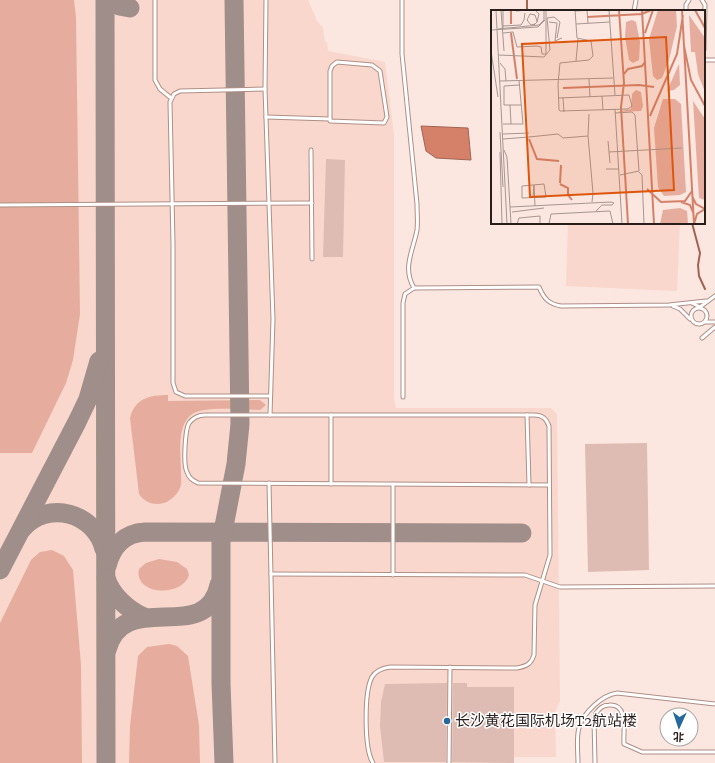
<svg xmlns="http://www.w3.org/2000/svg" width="715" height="763" viewBox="0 0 715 763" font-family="'Zilla Slab','Noto Sans SC',serif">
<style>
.built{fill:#f9d7cd}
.green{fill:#e6ad9e}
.water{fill:#d5816a;stroke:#a26352}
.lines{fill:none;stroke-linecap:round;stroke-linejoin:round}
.stream{stroke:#a26352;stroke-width:2}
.taxiway{stroke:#9f8e89;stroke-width:19}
.building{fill:#debcb3}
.lane-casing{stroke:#af8f86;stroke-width:5}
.lane{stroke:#fff;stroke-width:3}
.poi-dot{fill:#25689e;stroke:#fff;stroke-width:1.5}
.labels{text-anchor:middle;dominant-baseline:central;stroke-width:3;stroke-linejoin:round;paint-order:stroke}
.poi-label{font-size:15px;fill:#2a1e1a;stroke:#fff;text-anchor:start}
.inset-river{fill:none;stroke:#d5816a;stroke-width:2}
.inset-road{fill:none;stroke:#a79691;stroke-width:1}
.view{fill:#de560d;fill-opacity:0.15;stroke:#de560d;stroke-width:2}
.inset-edge{fill:none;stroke:#2a1e1a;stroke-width:2}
</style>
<rect width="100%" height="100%" fill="#fbe6e0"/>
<g class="built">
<polygon points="0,0 308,0 317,21 323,28 325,42 327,42 328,51 385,62 394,135 394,398 396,408 551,408 557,414 560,701 555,712 556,757 514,757 514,763 0,763"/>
<polygon points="568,223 680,223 677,291 566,286"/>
</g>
<g class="green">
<polygon points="0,0 74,0 76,17 80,314 73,360 66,383 32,453 0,453"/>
<path d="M168,395V401L260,400L266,405L260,410C245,410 202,405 191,415C176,427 181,455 181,473C181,477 182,484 180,488C172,506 150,510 139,494L130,418C135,398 150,395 168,395Z"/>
<polygon points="52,550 64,556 73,570 81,665 82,763 0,763 0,623 31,560 40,552"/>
<path d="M159,559L177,562L187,569L189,575C182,598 133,595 139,569L146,563Z"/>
<polygon points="169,644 177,646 188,656 199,725 200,763 129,763 130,726 138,656 147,647"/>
</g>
<polygon class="water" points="421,126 468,128 471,160 436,158 426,151"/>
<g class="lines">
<g class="stream">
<polyline points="527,11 527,0"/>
<polyline points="692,223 700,253 698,265 699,276 705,289"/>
</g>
<g class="taxiway">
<polyline points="105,0 106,763"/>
<polyline points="111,0 119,6 130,8"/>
<path d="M22,529C48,499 95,513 104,549"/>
<path d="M107,566C112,546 125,533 145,532L522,533"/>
<polyline points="0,570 77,422 88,399 99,361"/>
<path d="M106,578C111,595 128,610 144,617"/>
<path d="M107,650C123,587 206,647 219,585"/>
<polyline points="224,763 221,683 221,542 236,464 240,424 234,0"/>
</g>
</g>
<g class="building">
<polygon points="326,159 345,160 343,257 323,257"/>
<polygon points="647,443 649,570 588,572 585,444"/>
<polygon points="447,683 446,762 384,762 380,726 381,702 385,684"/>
<polygon points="453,683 467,683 467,687 514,687 514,763 452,762"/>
</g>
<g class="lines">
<defs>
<g id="lane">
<polyline points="155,0 155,80 160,89 171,98"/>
<polyline points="266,0 265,89 273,319 270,415"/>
<path d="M402,0V54L417,204C417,213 418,222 417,230C413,251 402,268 414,288"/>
<polyline points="702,0 705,5 704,50"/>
<polyline points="634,11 636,0"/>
<polyline points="686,11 686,5 689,0"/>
<polyline points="704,60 715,60"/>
<polygon points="337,62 372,65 380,71 387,117 384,123 330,121 330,71 332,66"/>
<polyline points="265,89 180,91 174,94 170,102 173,244 173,383 176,392 185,396 270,396"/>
<polyline points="266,117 330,119"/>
<polyline points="311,150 312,259"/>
<polyline points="0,205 312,203"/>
<polyline points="692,303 700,307 715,296"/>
<polyline points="673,306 680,309 690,319"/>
<circle cx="699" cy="316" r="8"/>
<polyline points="705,322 715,322"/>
<polyline points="702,338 715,327"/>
<path d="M403,397V303L405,294L414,288L539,287C544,299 549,304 561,306L669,305L706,301"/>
<polyline points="527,415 529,485"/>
<polyline points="269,483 275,763"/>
<polyline points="331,484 331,415"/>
<polyline points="393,484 393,575"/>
<polyline points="271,574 525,575 560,587 715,586"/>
<path d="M373,763C364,749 364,692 372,677C376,670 383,668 390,667L517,668C527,666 531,664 534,655L535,605L550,555L549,426C546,418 542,415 534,415H205C199,415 193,418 189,423C185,430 183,465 187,472C189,478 192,480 198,483L549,485"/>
<polyline points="449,763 450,667"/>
<path d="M578,763C578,753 576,737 579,728C583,713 602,695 617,693L715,704"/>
<path d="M595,763L594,719L596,713C600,708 603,705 609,705C629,703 623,732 624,744L642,752H715"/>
</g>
</defs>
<use href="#lane" class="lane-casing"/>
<use href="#lane" class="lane"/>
</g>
<circle class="poi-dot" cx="447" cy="721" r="4"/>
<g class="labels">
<g class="poi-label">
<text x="455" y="721">长沙黄花国际机场T2航站楼</text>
</g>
</g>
<g transform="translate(491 10)">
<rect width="214" height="214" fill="#fbe6e0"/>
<path d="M167,0H185L186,16L178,50L171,68L166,70L162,66L158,29ZM198,5L214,28V82L207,64L204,42H200ZM141,10L145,12L149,32L148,50L142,53L138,50L134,27L135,12ZM188,54L189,75L183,80L176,81ZM145,80L150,82L152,96L150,101L126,102L140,99L141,84ZM172,89H184L190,94L195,182L189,185L173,186L167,177L163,118ZM202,91L214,109V190L208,188ZM189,198L196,201L197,214H169L172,200Z" fill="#e6ad9e"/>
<path class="inset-river" d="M20,0V14M128,0L133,73L130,97L137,214M151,0L163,214M191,0L203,214M204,0L214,18M96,7L151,4L160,0M20,23L26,69M154,23L162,0M193,36L200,70L214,96M133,64L137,59L151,56L154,52M72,78L148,75L163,77M159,106L186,44L192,5M38,129L46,149L68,151M69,173L70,155M69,174L77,178V185L81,190M156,179L170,192L194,191L201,181M201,186L205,194L214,199M190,192L199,195L202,202M203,214L206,204L214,199"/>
<path class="inset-road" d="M5,0L16,214M10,0L13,41M12,0V18M118,0L124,85M25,1L37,0M84,1L103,0M96,1L97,13M56,8L63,7L69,12L66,28M58,12L66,13L64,31L71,28M85,14L119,12M43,15L46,12V11L44,5L39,4L36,10L40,15L44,14L46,12L48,4L44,0M12,16L30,15L33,10L34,3M7,19L48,15L53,10V0M0,20L47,17L54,10M12,23L22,22L26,37L46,36L50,37L51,44H55V0M0,41L7,87M8,45L53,47L59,40L56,8M85,51L87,29M9,53L14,59L15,71M98,69L99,87M9,71L122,68M111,86L112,100M68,88L138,85L141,96L137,99L69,101L68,100L67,74L69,53L98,50L102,46L100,31L86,28L84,0M72,88L73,102M13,95V76L28,75M13,95H30M19,95L20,114M124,99L131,214M124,103L141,102L144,105L148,161L129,165M12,114H32L28,70M9,122L12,177M12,124L38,123M97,126L102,183L101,192M38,127L67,124L72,128L97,126L98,104M12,129L38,127M117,131L119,153M13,140L16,147L20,214M9,142L11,214M118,142L191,138M115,159H128M148,162L151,165L153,214M53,174L55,187L31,188V176ZM43,175L44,196M42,187L43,175M19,197L120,192L123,193L121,195M105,201L111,195H121M21,202L53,198M26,214L28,208L49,206V214M58,214L60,204L119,201L122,214"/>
<path class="view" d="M175,27L183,180L39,187L31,34Z"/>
<rect width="214" height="214" class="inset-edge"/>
</g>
<g transform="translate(679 727) rotate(183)"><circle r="19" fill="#ffffff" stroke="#aaa5a3"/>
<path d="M0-3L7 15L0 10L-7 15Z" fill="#25689e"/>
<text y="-6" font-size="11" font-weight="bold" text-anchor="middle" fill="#2a1e1a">北</text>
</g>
</svg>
